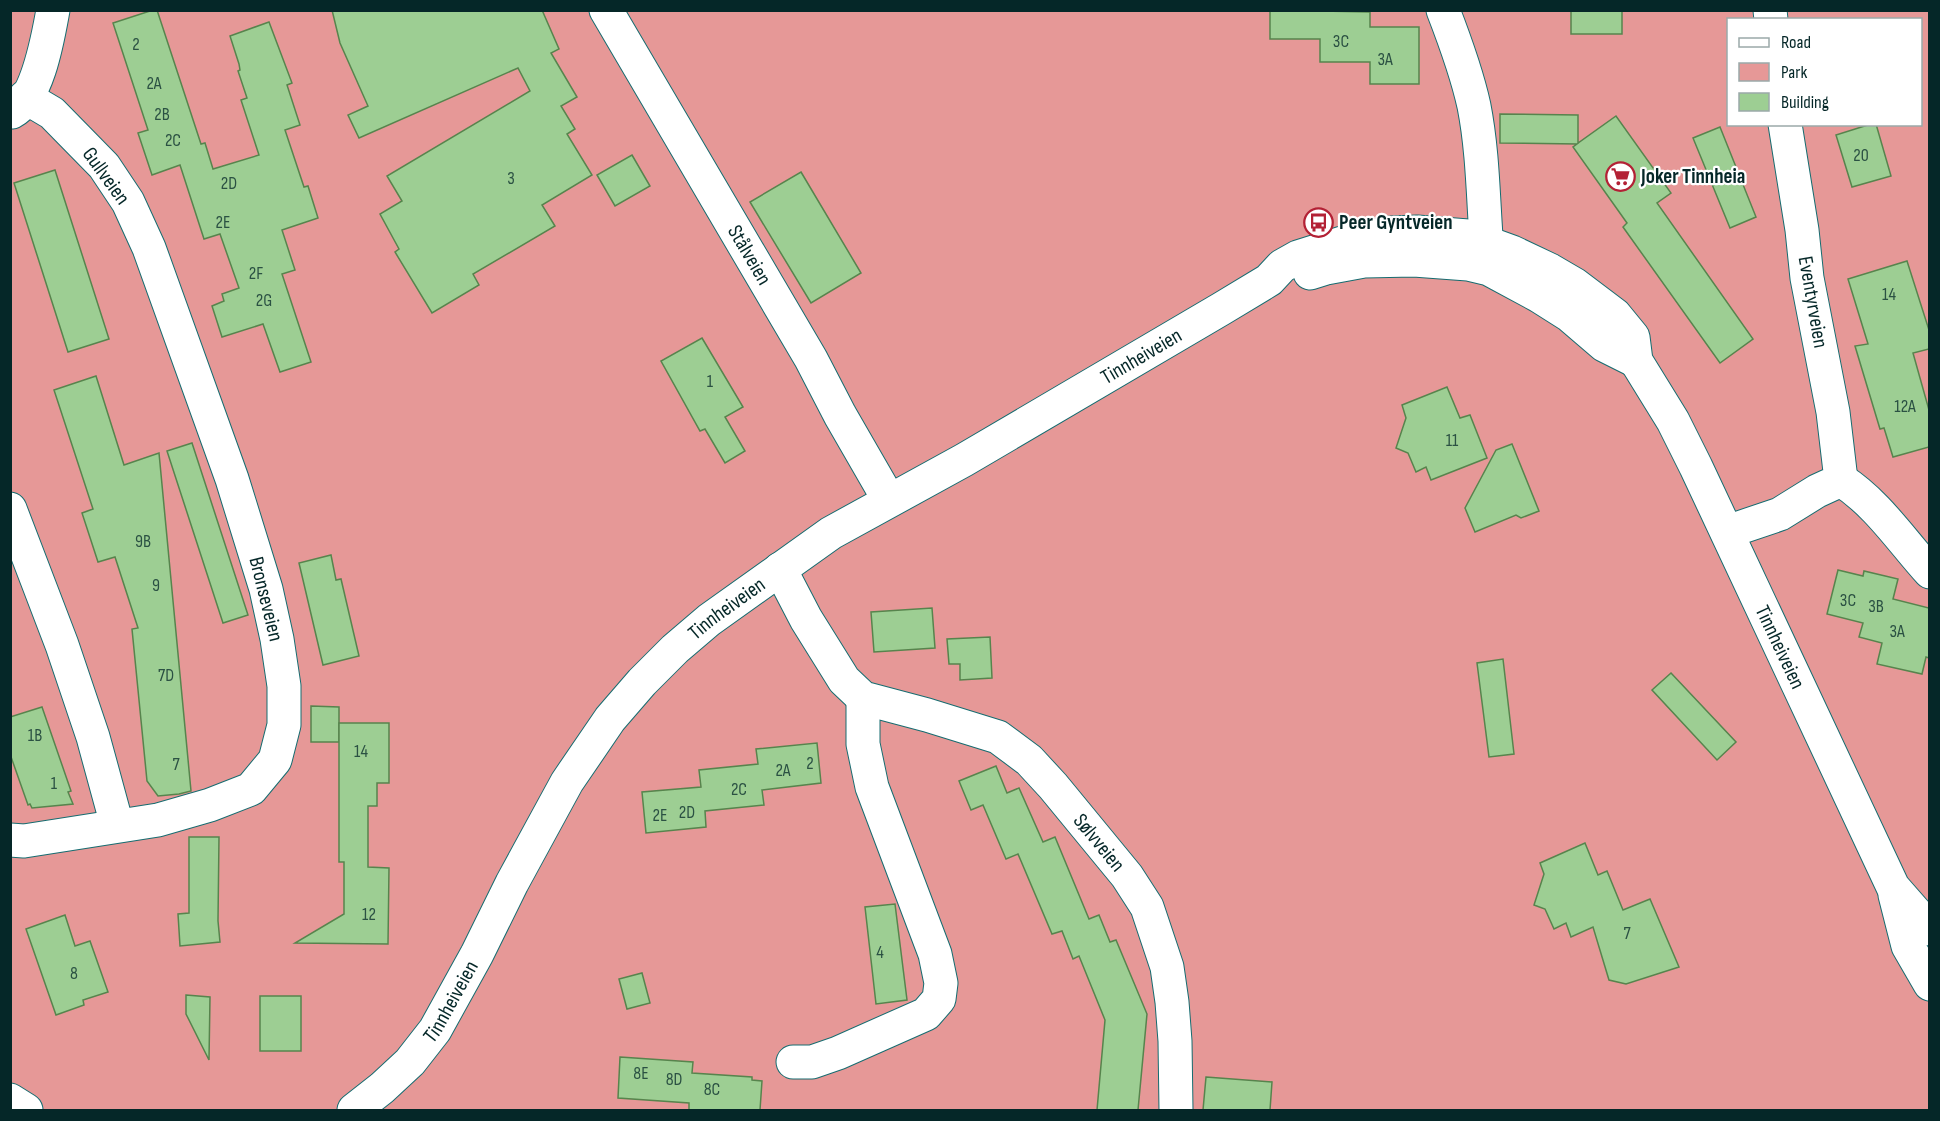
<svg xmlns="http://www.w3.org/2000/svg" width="1940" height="1121" viewBox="0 0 1940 1121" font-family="'Sofia Sans Condensed',sans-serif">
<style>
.green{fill:#e69897;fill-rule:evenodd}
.building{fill:#9dce93;stroke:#57844d;stroke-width:1.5}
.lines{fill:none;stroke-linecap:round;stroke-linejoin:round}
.minor-casing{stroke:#166c70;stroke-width:35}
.minor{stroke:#fff;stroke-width:33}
.labels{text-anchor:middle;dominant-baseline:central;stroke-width:4.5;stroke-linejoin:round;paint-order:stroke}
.number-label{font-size:18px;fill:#2b5143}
.street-label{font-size:21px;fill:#052728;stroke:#fff}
.poi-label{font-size:21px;font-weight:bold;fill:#052728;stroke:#fff;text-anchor:start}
</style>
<rect width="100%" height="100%" fill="#8df2f8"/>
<path class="green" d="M10,11H1929V1110H11ZM1728,20H1920V124H1728Z"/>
<g class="building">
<polygon points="153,10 157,10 201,144 205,143 213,169 259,155 241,100 247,98 238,71 240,70 239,64 230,36 269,22 292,83 287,85 300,125 285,130 304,187 308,186 318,218 282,230 295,270 282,274 311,362 280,372 263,324 222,337 212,306 224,301 222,294 239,288 220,234 204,239 180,165 152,175 138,133 148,130 113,23"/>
<polygon points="332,10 542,10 559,49 551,53 577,97 561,106 575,129 567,134 592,175 542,205 555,226 473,274 479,285 432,313 395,252 399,249 380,214 402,201 387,176 530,91 518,68 359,138 348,115 368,106 340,43"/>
<polygon points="1270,10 1370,12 1370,27 1419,27 1419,84 1370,84 1370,62 1320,62 1320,39 1270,39"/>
<rect x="1571" y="10" width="51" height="24"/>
<polygon points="1500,114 1578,115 1578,143 1616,116 1671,193 1657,203 1753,339 1720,363 1623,227 1627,223 1573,147 1577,144 1500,143"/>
<polygon points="1871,124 1876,124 1891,176 1852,187 1836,135"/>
<polygon points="1720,127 1756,217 1730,228 1693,138"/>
<polygon points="632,155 650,186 615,206 597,175"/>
<polygon points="55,170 109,339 68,352 14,183"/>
<polygon points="801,172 861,273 811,303 750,202"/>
<polygon points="1907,261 1929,330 1929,349 1913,353 1929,410 1929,447 1893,457 1884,428 1880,429 1855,346 1868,344 1848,279"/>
<polygon points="702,338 743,407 725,417 745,451 725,463 705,429 700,431 661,361"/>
<polygon points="96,376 124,465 159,453 191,791 179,794 158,796 147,781 132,629 138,628 115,557 98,562 82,513 93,509 54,390"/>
<polygon points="1447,387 1460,418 1470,415 1487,458 1431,480 1426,467 1416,472 1408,453 1396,448 1406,418 1402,405"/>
<polygon points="192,443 248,615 223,623 167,451"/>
<polygon points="1512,444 1539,511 1521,518 1516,515 1475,532 1465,508 1496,450"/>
<polygon points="331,555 336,580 341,579 359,656 323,665 299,563"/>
<polygon points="1838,570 1863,576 1864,571 1898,579 1893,599 1929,608 1929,658 1926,657 1922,674 1877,664 1882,643 1859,637 1863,623 1827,614"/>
<polygon points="932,608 935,648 874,652 871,612"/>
<polygon points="990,637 992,678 960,680 960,664 949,664 947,639"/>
<polygon points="1503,659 1514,754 1489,757 1477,663"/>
<polygon points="1671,673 1736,742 1717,760 1652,690"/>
<polygon points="311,706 339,707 339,742 311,742"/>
<polygon points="42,707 71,791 68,792 73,804 32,808 30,804 28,805 10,754 10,717"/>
<polygon points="339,723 389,723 389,783 377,783 377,806 368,806 368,867 389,868 388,944 295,943 344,914 344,862 339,862"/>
<polygon points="817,743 821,783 762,790 764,805 705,811 706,827 646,833 642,792 701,787 699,770 758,764 756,749"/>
<polygon points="996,766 1007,793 1019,788 1043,842 1055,837 1089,919 1099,915 1110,942 1116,940 1147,1014 1138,1110 1097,1110 1105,1020 1079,956 1073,959 1062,931 1052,934 1018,854 1006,859 983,805 971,810 959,781"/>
<polygon points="189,837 219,837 218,921 220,942 180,946 178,914 189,913"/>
<polygon points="1585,843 1598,875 1607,871 1623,910 1650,899 1679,967 1626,984 1609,980 1593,927 1571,937 1566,923 1554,929 1545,909 1534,905 1544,874 1540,863"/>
<polygon points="895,904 907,1000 876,1004 865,907"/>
<polygon points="65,915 75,946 90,941 108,992 83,1000 84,1005 56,1015 26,929"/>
<polygon points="642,973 650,1003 627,1009 619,979"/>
<polygon points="186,995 210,997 209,1060 186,1014"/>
<rect x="260" y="996" width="41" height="55"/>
<polygon points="620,1057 693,1062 692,1073 752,1077 752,1080 762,1081 760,1110 689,1110 689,1103 618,1098"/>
<polygon points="1206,1077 1272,1082 1270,1110 1203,1110"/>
</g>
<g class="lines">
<defs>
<g id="minor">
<path id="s1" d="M606,10L811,359L840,415L889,500"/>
<path d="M1443,10C1455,41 1467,74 1474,106C1484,157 1483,210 1488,262"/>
<polyline points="1770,10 1771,20"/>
<path d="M12,112C38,99 48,37 53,10"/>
<polyline points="1310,273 1326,268 1364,261 1414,260 1468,264 1489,269 1539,296 1569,315 1604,345 1636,361"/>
<path d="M1841,480C1877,503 1901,540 1930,572"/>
<polyline points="10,509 62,645 93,737 117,825"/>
<polyline points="1727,532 1780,514 1817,491 1841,480 1833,412 1807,278 1802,230 1785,124"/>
<path id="s2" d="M780,569L806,619L844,680L863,698L927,715L998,737L1029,760L1053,786L1127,876L1147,907L1167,967L1172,1002L1175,1041L1176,1110"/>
<polyline points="10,840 24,841 158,820 210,805 251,789 275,760 284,725 284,686 277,639 266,589 232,479 149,248 128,202 104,166 52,113 25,97"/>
<polyline points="1895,895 1908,946 1930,984"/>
<polyline points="793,1062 812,1062 838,1053 926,1014 939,999 941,983 935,954 872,787 863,744 863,698"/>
<polyline points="10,1100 26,1110"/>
<path id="s3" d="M354,1110L382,1088L410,1062L435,1030L477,954L512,883L567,782L610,719L642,682L675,649L709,620L831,533L964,460L1221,309L1269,280L1282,266L1298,257L1355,239L1391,233L1417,232L1468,236L1512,252L1550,270L1574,284L1615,315L1633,337L1636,361L1673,421L1696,467L1893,887L1930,929"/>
</g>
</defs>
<use href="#minor" class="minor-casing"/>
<use href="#minor" class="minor"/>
</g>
<defs>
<symbol id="supermarket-ring" viewBox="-11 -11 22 22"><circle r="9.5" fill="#fff" stroke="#b32135" stroke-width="1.5"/><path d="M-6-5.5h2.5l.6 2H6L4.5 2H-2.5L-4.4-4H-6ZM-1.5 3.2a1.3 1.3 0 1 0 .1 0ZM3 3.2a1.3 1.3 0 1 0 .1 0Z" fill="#b32135"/></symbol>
<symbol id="bus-ring" viewBox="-11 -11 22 22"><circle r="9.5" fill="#fff" stroke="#b32135" stroke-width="1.5"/><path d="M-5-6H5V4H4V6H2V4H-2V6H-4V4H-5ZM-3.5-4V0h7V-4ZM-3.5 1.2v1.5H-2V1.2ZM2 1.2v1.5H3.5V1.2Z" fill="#b32135"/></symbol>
</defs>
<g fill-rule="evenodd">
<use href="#supermarket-ring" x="1604" y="160" width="33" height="33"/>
<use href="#bus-ring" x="1302" y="206" width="33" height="33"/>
</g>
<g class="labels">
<g class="number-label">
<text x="1341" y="41">3C</text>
<text x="136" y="44">2</text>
<text x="1385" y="59">3A</text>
<text x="154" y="83">2A</text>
<text x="162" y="114">2B</text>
<text x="173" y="140">2C</text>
<text x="1861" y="155">20</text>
<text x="511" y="178">3</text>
<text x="229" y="183">2D</text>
<text x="223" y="222">2E</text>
<text x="256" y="273">2F</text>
<text x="1889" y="294">14</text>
<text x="264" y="300">2G</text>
<text x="710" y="381">1</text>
<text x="1905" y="406">12A</text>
<text x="1452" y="440">11</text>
<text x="143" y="541">9B</text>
<text x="156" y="585">9</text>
<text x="1848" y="600">3C</text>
<text x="1876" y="606">3B</text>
<text x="1897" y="631">3A</text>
<text x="166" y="675">7D</text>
<text x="35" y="735">1B</text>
<text x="361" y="751">14</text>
<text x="810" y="763">2</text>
<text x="176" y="764">7</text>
<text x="783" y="770">2A</text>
<text x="54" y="783">1</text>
<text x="739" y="789">2C</text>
<text x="687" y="812">2D</text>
<text x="660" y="815">2E</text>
<text x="369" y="914">12</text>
<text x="1627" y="933">7</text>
<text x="880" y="952">4</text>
<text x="74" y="973">8</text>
<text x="641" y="1073">8E</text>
<text x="674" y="1079">8D</text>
<text x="712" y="1089">8C</text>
</g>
<g class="street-label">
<text transform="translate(106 176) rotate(54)">Gullveien</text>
<text stroke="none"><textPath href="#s1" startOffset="284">Stålveien</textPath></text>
<text transform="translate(1813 302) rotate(80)">Eventyrveien</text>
<text stroke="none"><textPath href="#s3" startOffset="1119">Tinnheiveien</textPath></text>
<text transform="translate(266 599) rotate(76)">Bronseveien</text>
<text stroke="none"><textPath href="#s3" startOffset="633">Tinnheiveien</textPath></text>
<text stroke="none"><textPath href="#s3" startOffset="2020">Tinnheiveien</textPath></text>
<text stroke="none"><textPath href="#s2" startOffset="442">Sølvveien</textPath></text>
<text stroke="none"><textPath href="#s3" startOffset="147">Tinnheiveien</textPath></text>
</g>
<g class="poi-label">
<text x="1641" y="176">Joker Tinnheia</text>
<text x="1339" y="222">Peer Gyntveien</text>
</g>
</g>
<rect width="1940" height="1121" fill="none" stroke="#052728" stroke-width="24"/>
<rect x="1727" y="18" width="195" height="108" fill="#ffffff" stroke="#9ba9a9" stroke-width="1.5"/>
<rect x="1739" y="38" width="30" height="9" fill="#ffffff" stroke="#9ba9a9" stroke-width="1.5"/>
<text x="1781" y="48" font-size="18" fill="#052728">Road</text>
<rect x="1739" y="63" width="30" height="18" fill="#e69897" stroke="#9ba9a9" stroke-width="1.5"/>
<text x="1781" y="78" font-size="18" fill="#052728">Park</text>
<rect x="1739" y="93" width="30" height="18" fill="#9dce93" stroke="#9ba9a9" stroke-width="1.5"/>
<text x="1781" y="108" font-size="18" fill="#052728">Building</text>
</svg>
